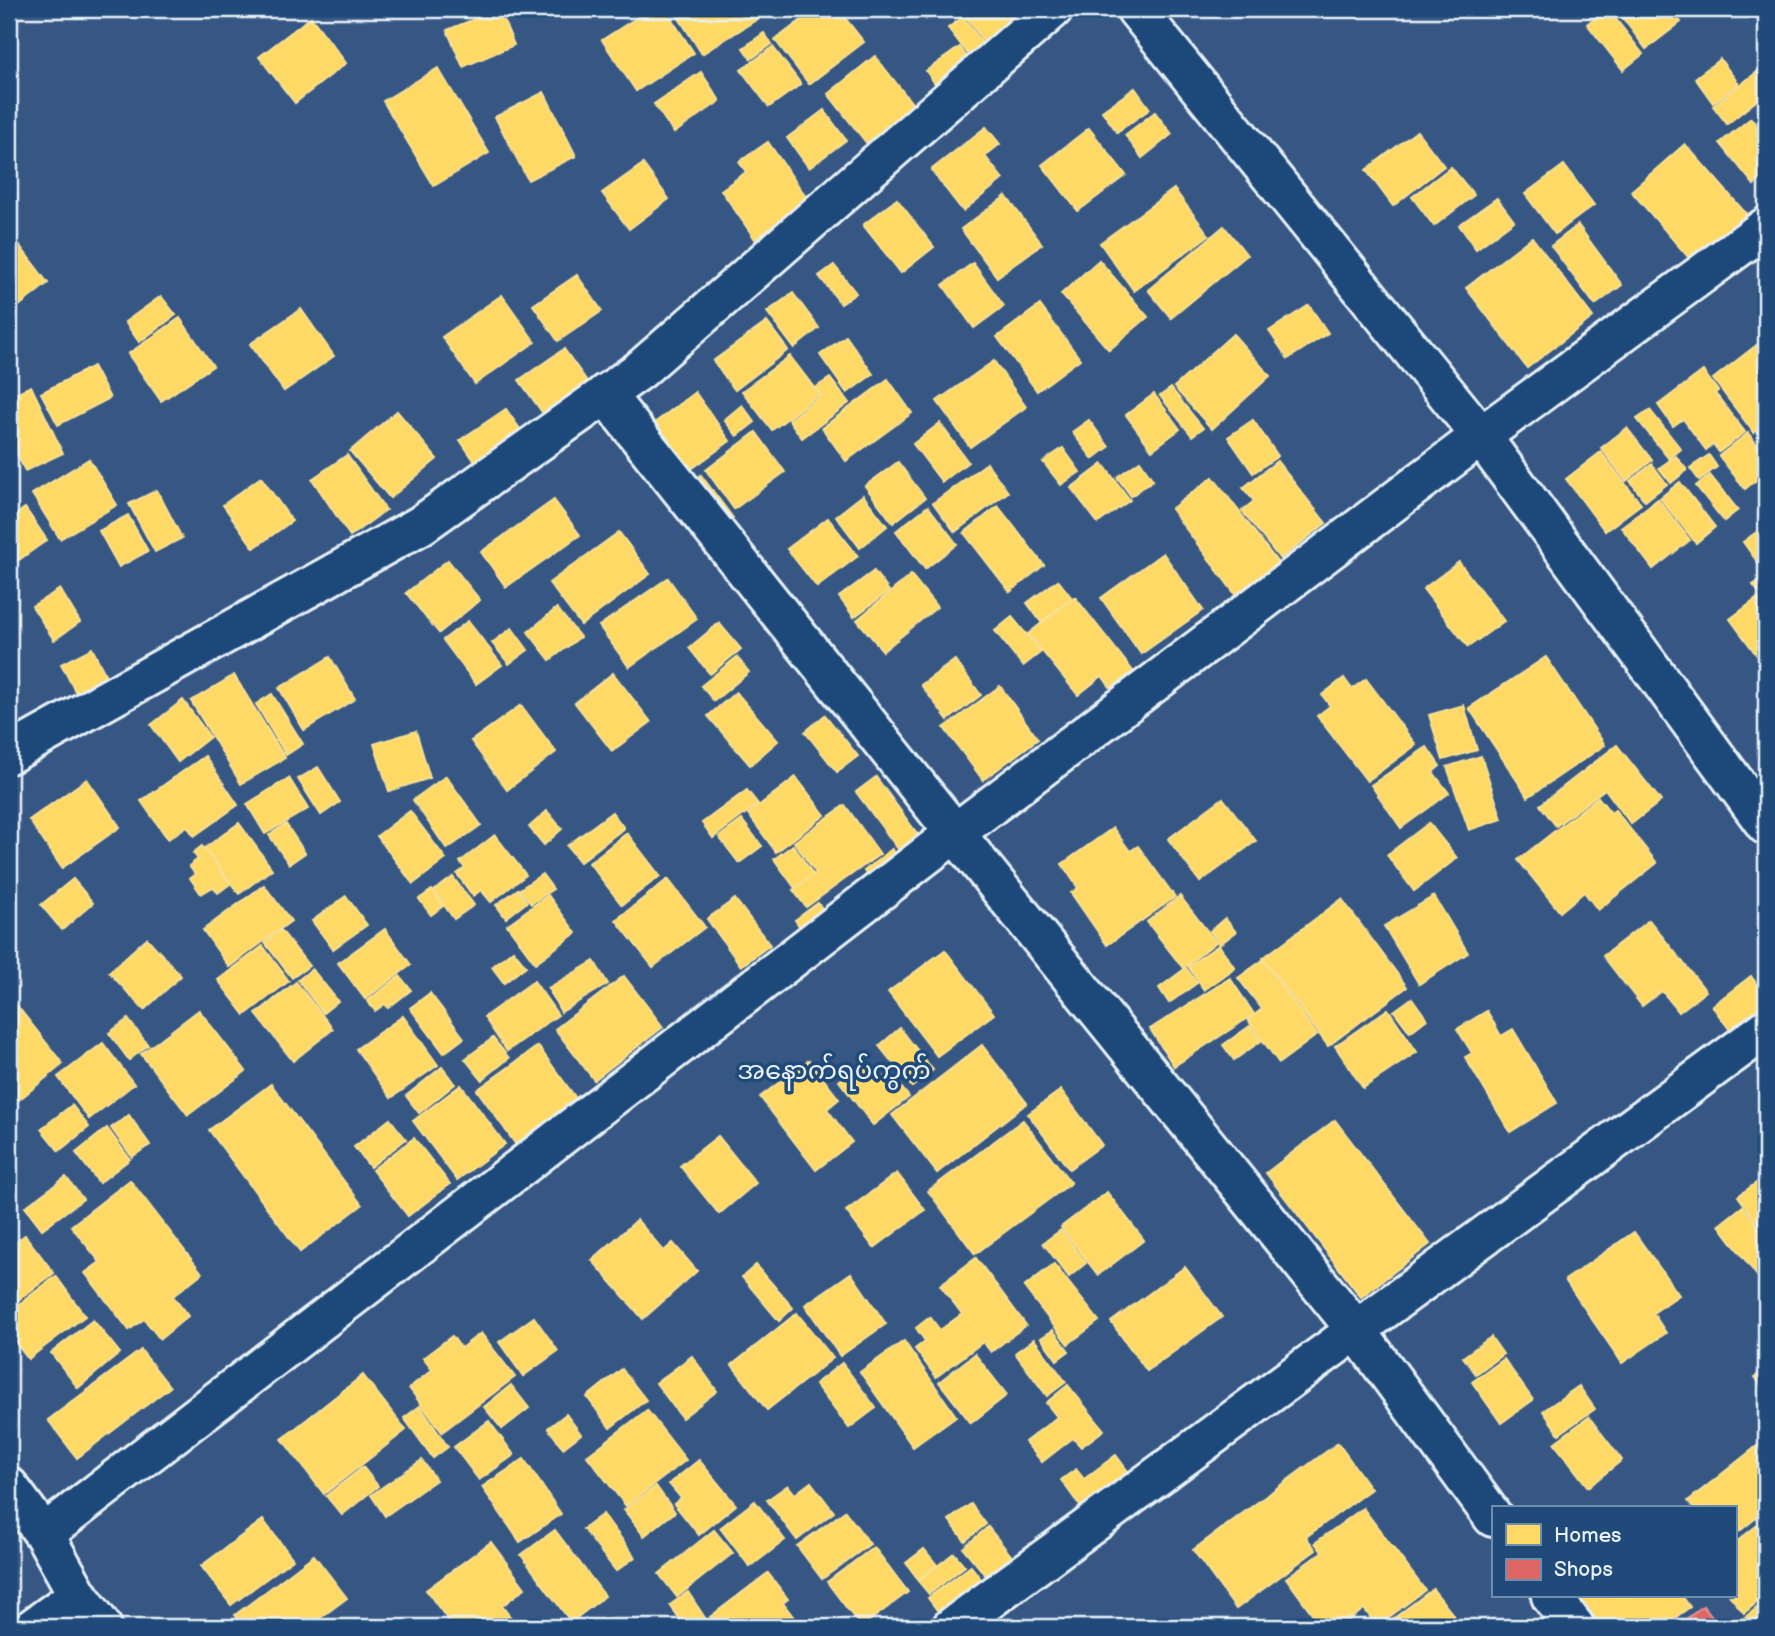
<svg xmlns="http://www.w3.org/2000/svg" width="1775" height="1636" viewBox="0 0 1775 1636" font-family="'Balsamiq Sans','Noto Sans Myanmar',sans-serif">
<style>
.homes{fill:#ffd966;stroke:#f8e092;stroke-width:2}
.shops{fill:#e06666;stroke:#e29092;stroke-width:2}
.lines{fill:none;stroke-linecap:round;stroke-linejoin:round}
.minor-casing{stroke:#e8f1f8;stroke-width:44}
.highway-casing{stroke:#e8f1f8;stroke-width:44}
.minor{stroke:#1f4a7a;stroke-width:38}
.highway{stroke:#1f4a7a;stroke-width:38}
.labels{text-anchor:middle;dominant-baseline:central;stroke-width:7;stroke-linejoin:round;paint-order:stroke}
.quarter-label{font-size:26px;fill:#e8f1f8;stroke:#1f4a7a}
</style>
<rect width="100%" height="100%" fill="#365784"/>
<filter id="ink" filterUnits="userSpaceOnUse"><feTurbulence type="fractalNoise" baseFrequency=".0143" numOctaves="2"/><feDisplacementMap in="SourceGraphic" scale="14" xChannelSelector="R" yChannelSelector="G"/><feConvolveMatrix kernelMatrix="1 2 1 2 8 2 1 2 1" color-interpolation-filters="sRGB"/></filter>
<g filter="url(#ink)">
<g class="homes">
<polygon points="499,9 514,45 463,67 447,30"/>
<polygon points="650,9 665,9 694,53 636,91 602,40"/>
<polygon points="673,9 760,9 764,15 702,54"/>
<polygon points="816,9 838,9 864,42 809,84 775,40"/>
<polygon points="919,9 939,9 926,19"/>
<polygon points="960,9 1029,9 990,50"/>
<polygon points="1606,9 1608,9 1643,54 1623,70 1587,24"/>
<polygon points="1616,9 1671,9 1681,22 1646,49"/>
<polygon points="311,17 346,63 295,103 259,57"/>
<polygon points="963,17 989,52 975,63 948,28"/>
<polygon points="764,33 772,44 751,59 743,48"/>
<polygon points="773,47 801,84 769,107 741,70"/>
<polygon points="960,47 982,80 949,103 926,71"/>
<polygon points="875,56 915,107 875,154 828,94"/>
<polygon points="1720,59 1739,84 1713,103 1695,78"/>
<polygon points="1766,65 1766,93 1727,124 1713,106"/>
<polygon points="438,68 489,153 434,186 383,101"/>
<polygon points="701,72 720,101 674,133 654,104"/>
<polygon points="1135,88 1150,109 1117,132 1102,111"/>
<polygon points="544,92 576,156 528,180 495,117"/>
<polygon points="824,110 846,140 809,168 787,138"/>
<polygon points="1155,112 1172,134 1142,158 1125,135"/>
<polygon points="1751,118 1766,137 1766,175 1754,185 1720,143"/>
<polygon points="986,127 1000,144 985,156 1003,179 963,211 931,170"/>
<polygon points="1089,128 1126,175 1078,211 1042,165"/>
<polygon points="1417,131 1444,166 1393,206 1366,170"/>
<polygon points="768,142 809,201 755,239 721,190 746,172 739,162"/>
<polygon points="1685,144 1749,217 1695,265 1631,191"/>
<polygon points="643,164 669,199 629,229 602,193"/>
<polygon points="1564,165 1594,205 1555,234 1525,194"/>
<polygon points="1451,167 1474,195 1434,226 1412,197"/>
<polygon points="1174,189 1209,235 1134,291 1100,243"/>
<polygon points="1006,196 1042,244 997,277 961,229"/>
<polygon points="1497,198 1514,221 1476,249 1459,225"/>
<polygon points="897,199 934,247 901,273 863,225"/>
<polygon points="1578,225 1622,285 1595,305 1551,246"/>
<polygon points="1224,226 1247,255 1171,318 1148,290"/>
<polygon points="13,237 48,283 9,314 9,240"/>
<polygon points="1532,237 1593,317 1527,368 1466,288"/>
<polygon points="1099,260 1148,317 1109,350 1061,294"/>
<polygon points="973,263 1004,306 974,328 943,285"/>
<polygon points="834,265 856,293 841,304 819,276"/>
<polygon points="577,275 602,311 558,341 533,305"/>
<polygon points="793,293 819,328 794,348 767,312"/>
<polygon points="502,295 535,342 475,384 442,337"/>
<polygon points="161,296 176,315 139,342 125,322"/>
<polygon points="1040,305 1080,359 1037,391 997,337"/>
<polygon points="1309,305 1328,333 1288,359 1269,331"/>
<polygon points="301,309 334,356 284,391 250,344"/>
<polygon points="180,318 213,366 161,401 128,354"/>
<polygon points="767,322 788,350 735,390 713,361"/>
<polygon points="1233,334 1270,376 1212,429 1174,387"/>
<polygon points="846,336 873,374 847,393 820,355"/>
<polygon points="1758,344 1766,355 1766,437 1760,429 1754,433 1713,379"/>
<polygon points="564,349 604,405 560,437 519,380"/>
<polygon points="790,356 819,394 772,430 742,391"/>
<polygon points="994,361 1026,407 970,447 937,401"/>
<polygon points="93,366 110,398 58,425 41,393"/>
<polygon points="1703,371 1718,391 1715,393 1745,432 1719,452 1713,444 1706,450 1683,419 1673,426 1658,405"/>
<polygon points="830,378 849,403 802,438 789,420 821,395 815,388"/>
<polygon points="888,379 912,413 846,461 822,428"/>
<polygon points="31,386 63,453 25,471 9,438 9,396"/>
<polygon points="1171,388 1203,428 1192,436 1160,396"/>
<polygon points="695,392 730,441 683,475 648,428"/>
<polygon points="1154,394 1180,429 1152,450 1126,415"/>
<polygon points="742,405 755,422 737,436 724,420"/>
<polygon points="506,409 539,456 493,488 460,440"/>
<polygon points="1650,410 1681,449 1669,459 1637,419"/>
<polygon points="397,411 437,459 390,498 350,451"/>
<polygon points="1089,420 1109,447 1093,459 1072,432"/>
<polygon points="1253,420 1278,456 1253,473 1228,437"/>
<polygon points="940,423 968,462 942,482 913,444"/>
<polygon points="1627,428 1652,460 1626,481 1601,448"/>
<polygon points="756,432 785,472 734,509 706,470"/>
<polygon points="1748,433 1766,456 1766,472 1745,489 1719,456"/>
<polygon points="1063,448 1080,472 1061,485 1043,462"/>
<polygon points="1601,452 1641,504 1605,531 1566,479"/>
<polygon points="347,455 386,510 350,536 312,479"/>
<polygon points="1709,455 1717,467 1699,480 1690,468"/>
<polygon points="1676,456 1687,470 1671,483 1659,468"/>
<polygon points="89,459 117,505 60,539 32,494"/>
<polygon points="1140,461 1153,480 1131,496 1117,477"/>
<polygon points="1277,461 1326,523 1280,559 1242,511 1254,501 1243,488"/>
<polygon points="898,462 925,498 893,523 865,486"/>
<polygon points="987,463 1008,492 955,532 933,503"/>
<polygon points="1103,464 1130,500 1098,523 1071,488"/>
<polygon points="1652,464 1667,484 1645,501 1630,481"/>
<polygon points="701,475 733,518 716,531 683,488"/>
<polygon points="1710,475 1738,510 1724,521 1696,486"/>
<polygon points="261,477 292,521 254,548 223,505"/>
<polygon points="1213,477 1278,563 1265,573 1273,584 1244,606 1171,509"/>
<polygon points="1680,482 1715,527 1696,543 1660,498"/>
<polygon points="157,490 182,538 155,552 129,504"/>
<polygon points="863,495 887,526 860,548 836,516"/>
<polygon points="1658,499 1690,540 1653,569 1621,527"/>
<polygon points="554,500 580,535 506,587 481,552"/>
<polygon points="9,505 15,515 25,508 47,540 9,567"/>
<polygon points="928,506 957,544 925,569 896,531"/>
<polygon points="998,506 1044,565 1010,592 964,533"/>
<polygon points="128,515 148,551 119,567 99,531"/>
<polygon points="828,518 858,556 817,587 787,549"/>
<polygon points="1766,525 1766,563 1761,567 1743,542"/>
<polygon points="619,532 650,574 581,625 549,583"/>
<polygon points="1163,553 1203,610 1141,654 1101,598"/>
<polygon points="448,560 480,600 439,633 406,593"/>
<polygon points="1459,562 1504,621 1468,647 1423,589"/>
<polygon points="874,571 889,591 854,617 839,597"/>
<polygon points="911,575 937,607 883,651 857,620"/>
<polygon points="1766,576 1766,602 1753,585"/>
<polygon points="668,578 697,619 629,667 599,626"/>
<polygon points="1058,580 1072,598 1041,622 1027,603"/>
<polygon points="60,589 80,622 54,640 32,606"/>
<polygon points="1075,597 1133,671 1111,688 1102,676 1078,695 1028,634"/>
<polygon points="1759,597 1766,607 1766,664 1764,665 1730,619"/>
<polygon points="557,608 580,637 550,660 528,632"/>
<polygon points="1012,617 1041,652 1023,666 995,631"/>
<polygon points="468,621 502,665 476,684 443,640"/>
<polygon points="719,623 741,649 710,674 689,648"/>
<polygon points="512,628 528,650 509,664 492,643"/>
<polygon points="92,648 110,684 79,699 61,664"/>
<polygon points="330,657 355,699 304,730 279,688"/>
<polygon points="737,657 749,672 714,701 701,686"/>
<polygon points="1546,657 1605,745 1528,797 1469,708"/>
<polygon points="955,660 981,695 948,720 921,685"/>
<polygon points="613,673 651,722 612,751 575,703"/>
<polygon points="234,675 285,758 241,784 191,701"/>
<polygon points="1344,678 1352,689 1366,679 1416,745 1367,781 1317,716 1330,706 1322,695"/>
<polygon points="1000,686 1038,739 983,780 944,728"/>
<polygon points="736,692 778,741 750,765 708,716"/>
<polygon points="272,694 303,744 286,755 256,704"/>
<polygon points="183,700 210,737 178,762 151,725"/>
<polygon points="521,705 556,752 507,790 471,741"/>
<polygon points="1464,705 1477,750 1443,760 1429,715"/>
<polygon points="825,715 858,756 837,772 805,732"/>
<polygon points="416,731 430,778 389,791 374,744"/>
<polygon points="1617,745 1661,801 1631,824 1605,789 1556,826 1540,805"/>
<polygon points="1427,747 1440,766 1433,772 1449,793 1401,828 1371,785"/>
<polygon points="205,756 238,805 194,836 187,826 168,839 141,801"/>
<polygon points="1481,756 1502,819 1469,830 1447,767"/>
<polygon points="318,767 340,802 321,815 298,779"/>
<polygon points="446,776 481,825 447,849 413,800"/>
<polygon points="796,777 825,815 776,852 748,814"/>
<polygon points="876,777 924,843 904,857 856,792"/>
<polygon points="289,778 308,809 265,834 247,804"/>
<polygon points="87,779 120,827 62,868 29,820"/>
<polygon points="747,790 758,804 713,838 702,823"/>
<polygon points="1598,797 1611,813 1615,810 1657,863 1598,910 1584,892 1560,912 1518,860"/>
<polygon points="1223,798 1256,841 1200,882 1168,839"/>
<polygon points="845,805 880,854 806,907 793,890 816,873 794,842"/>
<polygon points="410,811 446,859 413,884 377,836"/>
<polygon points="547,811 562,829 544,845 529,827"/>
<polygon points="612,812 624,828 580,862 567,846"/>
<polygon points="742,820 762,846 739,863 719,837"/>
<polygon points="239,823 272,869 239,894 205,848"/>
<polygon points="1429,823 1457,858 1414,891 1387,855"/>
<polygon points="286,824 305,853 289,864 269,835"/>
<polygon points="1113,828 1130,851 1138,846 1175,897 1107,945 1071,893 1078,888 1062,864"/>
<polygon points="627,833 660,876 622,905 589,863"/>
<polygon points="495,835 526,875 491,902 481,890 473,896 457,874 465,868 460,862"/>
<polygon points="793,845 813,874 795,888 774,859"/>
<polygon points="202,846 230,884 218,893 213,887 201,894 190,878 195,874 189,866 198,859 193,853"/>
<polygon points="892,849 905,866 875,888 864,871"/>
<polygon points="542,874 553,889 531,904 520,889"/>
<polygon points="453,877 474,905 454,919 434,891"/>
<polygon points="73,879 93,903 62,930 41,905"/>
<polygon points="668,879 705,927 653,967 616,920"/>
<polygon points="264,885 291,921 229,967 203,930"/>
<polygon points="518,889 527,902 506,918 496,905"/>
<polygon points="432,890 443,906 431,915 419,899"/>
<polygon points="548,895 576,933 535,963 507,925"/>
<polygon points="346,896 367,925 333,949 312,921"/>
<polygon points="1180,896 1216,942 1183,968 1147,922"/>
<polygon points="1434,896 1468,953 1419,984 1384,926"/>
<polygon points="735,899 770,945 741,966 707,919"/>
<polygon points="1342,899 1407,987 1328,1046 1263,958"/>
<polygon points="9,902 17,913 9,919"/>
<polygon points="818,903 830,918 806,936 795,920"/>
<polygon points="1225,918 1236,932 1220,944 1210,931"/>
<polygon points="1649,920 1706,991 1679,1012 1662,991 1642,1006 1603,956"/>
<polygon points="385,929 411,965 365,999 338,963"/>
<polygon points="281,930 309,966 292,978 265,943"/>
<polygon points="147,938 181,976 144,1010 109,972"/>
<polygon points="1219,945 1235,968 1204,990 1188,966"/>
<polygon points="263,946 289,981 245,1015 218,980"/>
<polygon points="513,950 526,966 504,983 492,967"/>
<polygon points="945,950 994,1014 937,1056 888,992"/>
<polygon points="1263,960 1317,1035 1279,1063 1248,1020 1262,1009 1238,978"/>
<polygon points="594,961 608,984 561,1012 548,988"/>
<polygon points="1186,968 1197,983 1169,1003 1159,988"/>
<polygon points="312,969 338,1001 323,1013 298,980"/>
<polygon points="400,976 411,990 388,1008 385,1004 375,1011 367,1001"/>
<polygon points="624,976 663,1027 594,1080 555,1029"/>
<polygon points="1751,976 1766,997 1766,1002 1730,1030 1712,1006"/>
<polygon points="1230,978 1254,1014 1174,1066 1150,1029"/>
<polygon points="534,981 558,1015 507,1051 484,1017"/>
<polygon points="296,982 333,1029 293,1061 256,1014"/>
<polygon points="430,993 464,1038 444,1053 410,1008"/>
<polygon points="1412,998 1427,1019 1410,1032 1394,1011"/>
<polygon points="15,1003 63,1064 9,1108 9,1008"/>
<polygon points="1388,1009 1417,1052 1363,1088 1335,1046"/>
<polygon points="199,1010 246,1071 188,1115 141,1054"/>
<polygon points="1487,1011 1501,1036 1513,1029 1557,1103 1510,1132 1465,1057 1472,1053 1457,1029"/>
<polygon points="403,1016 438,1065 391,1098 356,1049"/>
<polygon points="128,1019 148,1045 129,1060 109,1033"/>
<polygon points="1250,1026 1261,1041 1234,1060 1223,1045"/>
<polygon points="900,1028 933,1070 912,1087 879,1046"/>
<polygon points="493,1038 509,1058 482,1080 465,1059"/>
<polygon points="103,1043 134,1084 89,1119 58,1077"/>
<polygon points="982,1045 1027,1103 937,1173 892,1115"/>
<polygon points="538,1046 581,1105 519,1149 477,1090"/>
<polygon points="809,1060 839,1099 827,1109 852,1142 816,1170 760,1097"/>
<polygon points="865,1060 880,1080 890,1073 909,1097 873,1125 839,1081"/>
<polygon points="442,1067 455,1084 419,1113 406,1096"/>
<polygon points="271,1084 362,1205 300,1252 209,1130"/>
<polygon points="461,1085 505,1144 457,1180 413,1121"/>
<polygon points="1061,1090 1102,1145 1069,1169 1028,1114"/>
<polygon points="72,1105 89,1127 59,1151 41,1129"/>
<polygon points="129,1115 150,1145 132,1157 111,1128"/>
<polygon points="390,1119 406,1139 370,1167 354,1147"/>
<polygon points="1023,1120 1071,1183 975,1254 928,1191"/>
<polygon points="1335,1120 1430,1244 1361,1297 1266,1173"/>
<polygon points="107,1128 130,1159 99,1183 76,1153"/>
<polygon points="718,1136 756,1183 719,1214 680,1166"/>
<polygon points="414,1138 450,1184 408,1216 372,1170"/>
<polygon points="897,1173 925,1210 874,1248 846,1211"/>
<polygon points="1766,1176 1766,1235 1738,1196"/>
<polygon points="66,1177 83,1199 42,1229 25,1207"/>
<polygon points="130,1180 202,1273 173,1296 188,1316 160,1339 144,1319 129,1330 85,1273 100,1262 71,1226"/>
<polygon points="1107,1192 1144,1240 1098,1275 1061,1227"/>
<polygon points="1743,1206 1766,1238 1766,1276 1760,1280 1719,1225"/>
<polygon points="637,1220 664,1251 673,1243 697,1271 643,1319 592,1260"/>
<polygon points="1061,1230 1086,1263 1069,1277 1043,1243"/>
<polygon points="1634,1232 1679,1295 1653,1313 1666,1333 1622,1363 1565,1280"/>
<polygon points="25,1235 54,1273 9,1307 9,1247"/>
<polygon points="976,1258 1026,1325 991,1352 983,1342 936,1377 915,1349 925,1341 916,1328 930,1317 940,1330 962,1314 940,1285"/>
<polygon points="1054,1264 1099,1321 1068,1344 1024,1287"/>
<polygon points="756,1265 793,1308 779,1321 742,1277"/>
<polygon points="1185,1267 1222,1317 1147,1371 1111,1322"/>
<polygon points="851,1273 886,1324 840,1356 805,1305"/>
<polygon points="56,1276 85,1316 28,1359 9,1334 9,1312"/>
<polygon points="797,1313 833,1358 767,1410 732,1365"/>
<polygon points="534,1317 558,1351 523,1376 499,1342"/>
<polygon points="93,1320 120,1353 78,1388 51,1353"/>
<polygon points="1053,1330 1069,1351 1057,1360 1041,1338"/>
<polygon points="481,1333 515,1377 442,1432 409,1388 432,1370 423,1358 452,1336 461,1348"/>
<polygon points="1491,1337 1503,1354 1476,1374 1463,1357"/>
<polygon points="1034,1339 1066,1382 1047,1396 1015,1353"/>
<polygon points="904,1341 956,1416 913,1447 860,1372"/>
<polygon points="141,1350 170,1387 77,1458 48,1420"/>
<polygon points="975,1354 1007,1395 971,1423 939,1382"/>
<polygon points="692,1356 717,1391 682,1418 656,1383"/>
<polygon points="1504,1359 1533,1400 1501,1423 1472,1382"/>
<polygon points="842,1363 876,1408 849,1428 815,1384"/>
<polygon points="1766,1368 1766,1392 1755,1377"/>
<polygon points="622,1369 646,1400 610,1428 587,1397"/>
<polygon points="363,1375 406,1430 324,1494 282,1439"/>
<polygon points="511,1385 529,1408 502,1429 484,1407"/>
<polygon points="1068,1385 1104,1430 1081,1447 1073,1438 1042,1462 1025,1442 1057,1417 1046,1403"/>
<polygon points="1579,1386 1595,1409 1559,1434 1543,1411"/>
<polygon points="420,1406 448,1447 433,1458 404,1418"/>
<polygon points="647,1410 686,1460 626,1506 587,1456"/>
<polygon points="566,1414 581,1434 563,1448 548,1428"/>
<polygon points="1589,1417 1622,1460 1588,1487 1554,1443"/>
<polygon points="489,1421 514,1455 479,1480 454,1447"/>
<polygon points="1338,1443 1371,1489 1306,1537 1316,1550 1236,1609 1193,1550"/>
<polygon points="1757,1446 1766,1457 1766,1510 1735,1535 1735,1508 1694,1508 1688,1501"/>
<polygon points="1116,1455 1133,1478 1085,1513 1061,1480 1076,1469 1084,1479"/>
<polygon points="524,1459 561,1514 520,1542 482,1487"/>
<polygon points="422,1460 436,1480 385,1516 371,1495"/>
<polygon points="699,1460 736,1505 699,1535 674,1504 681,1498 669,1484"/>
<polygon points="363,1467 378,1486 342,1515 326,1496"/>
<polygon points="811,1482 834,1512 797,1540 767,1500 788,1485 795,1494"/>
<polygon points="656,1486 675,1512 644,1536 624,1510"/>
<polygon points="755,1501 785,1540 750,1567 720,1528"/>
<polygon points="971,1504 986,1524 965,1541 949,1520"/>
<polygon points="1363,1508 1425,1590 1377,1626 1364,1609 1340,1627 1322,1627 1286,1578 1322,1552 1315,1543"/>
<polygon points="845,1511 870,1544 822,1579 797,1546"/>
<polygon points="603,1514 635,1557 616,1571 583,1529"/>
<polygon points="1766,1518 1766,1595 1744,1613 1730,1596 1735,1596 1735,1543"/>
<polygon points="263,1520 293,1559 231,1605 201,1566"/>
<polygon points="988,1527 1022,1569 997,1589 963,1548"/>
<polygon points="555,1530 605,1596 571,1622 521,1555"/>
<polygon points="714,1530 733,1553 677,1597 659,1574"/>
<polygon points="491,1542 525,1588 502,1606 515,1623 509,1627 453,1627 426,1590"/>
<polygon points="874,1547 908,1592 861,1627 827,1582"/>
<polygon points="924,1549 937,1565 918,1579 906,1563"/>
<polygon points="954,1553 965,1566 929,1594 918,1581"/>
<polygon points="314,1555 347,1598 308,1627 244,1627 235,1615"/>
<polygon points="971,1566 992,1593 949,1626 928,1598"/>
<polygon points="768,1573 788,1599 783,1603 801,1627 718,1627 710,1617"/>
<polygon points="1433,1589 1458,1621 1449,1627 1382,1627"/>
<polygon points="688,1592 707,1621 698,1627 685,1627 670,1605"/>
<polygon points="1579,1596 1682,1596 1690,1607 1662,1627 1602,1627"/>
<polygon points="1766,1601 1766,1627 1738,1627 1736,1624"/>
</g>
<polygon class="shops" points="1703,1606 1720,1627 1676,1627"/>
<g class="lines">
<defs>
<g id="minor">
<polyline points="1136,9 1481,436 1766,825"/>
<polyline points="605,394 955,833 1357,1331 1493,1517"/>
<polyline points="9,754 421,525 640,370 1053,9"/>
<polyline points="44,1534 955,833 1481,436 1766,227"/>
<polyline points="1551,1596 1575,1627"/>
<polyline points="34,1627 78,1595"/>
<polyline points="952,1627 1766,1029"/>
</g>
<polyline id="highway" points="9,1487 44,1534 78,1595 102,1627"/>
</defs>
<use href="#minor" class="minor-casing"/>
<use href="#highway" class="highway-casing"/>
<use href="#minor" class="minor"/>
<use href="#highway" class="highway"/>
</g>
</g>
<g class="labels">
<g class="quarter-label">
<text x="834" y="1071">အနောက်ရပ်ကွက်</text>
</g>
</g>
<rect width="1775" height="1636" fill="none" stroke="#1f4a7a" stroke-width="35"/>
<rect x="18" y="18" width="1740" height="1601" fill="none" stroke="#e8f1f8" stroke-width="2.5" filter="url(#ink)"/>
<rect x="1492" y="1506" width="245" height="91" fill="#1f4a7a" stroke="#6f8dac" stroke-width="2"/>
<rect x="1506" y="1524" width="35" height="21" fill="#ffd966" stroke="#6f8dac" stroke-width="2"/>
<text x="1554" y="1542" font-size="21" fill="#e8f1f8">Homes</text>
<rect x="1506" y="1559" width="35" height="21" fill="#e06666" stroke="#6f8dac" stroke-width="2"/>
<text x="1554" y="1576" font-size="21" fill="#e8f1f8">Shops</text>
</svg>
